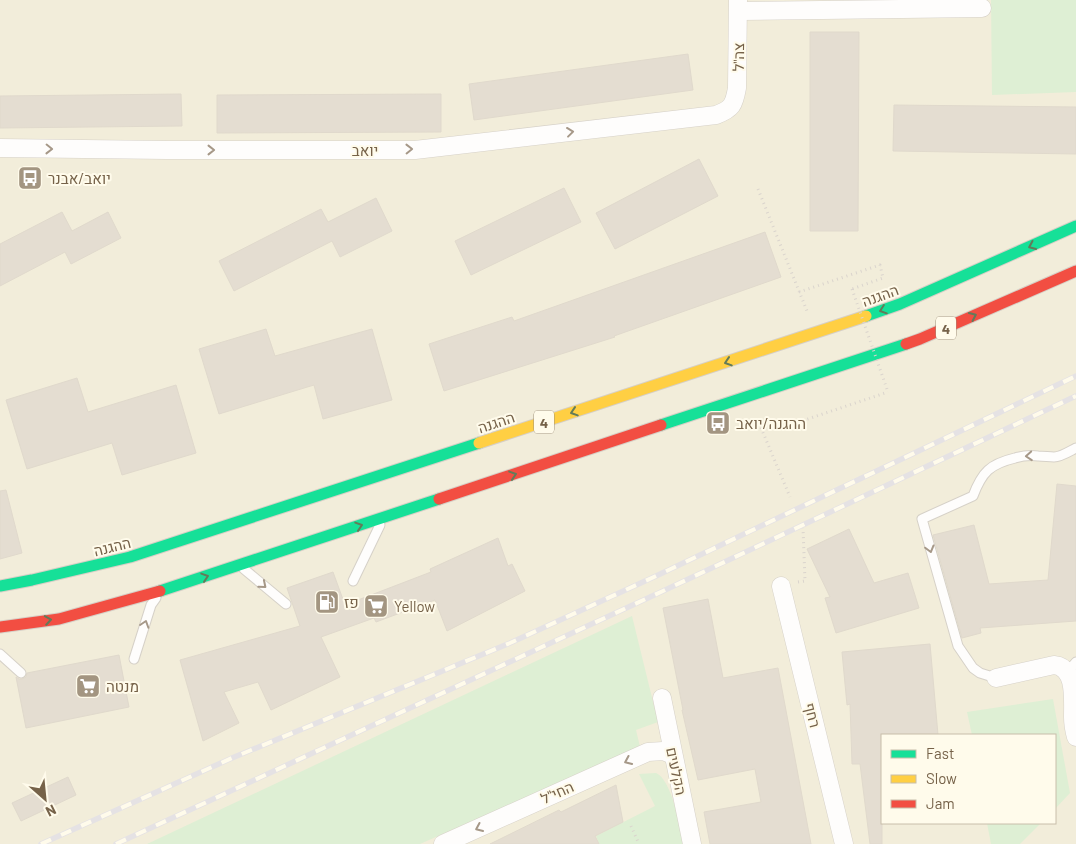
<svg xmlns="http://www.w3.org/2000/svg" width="1076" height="844" viewBox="0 0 1076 844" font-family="Barlow,Heebo,sans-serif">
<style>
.residential{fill:#f2edda;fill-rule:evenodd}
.green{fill:#deefd4}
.building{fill:#e4ddd1;stroke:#e0d9cc}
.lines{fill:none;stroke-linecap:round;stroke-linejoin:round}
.lane-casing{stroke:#d6d1c8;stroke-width:11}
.street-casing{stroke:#d6d1c8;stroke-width:19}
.fast-casing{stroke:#d6cfc6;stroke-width:13}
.slow-casing{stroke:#d6cfc6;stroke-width:13}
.jam-casing{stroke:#d6cfc6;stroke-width:13}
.path{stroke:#dad4cd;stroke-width:3;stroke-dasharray:1 4;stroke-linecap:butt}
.lane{stroke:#fefdfc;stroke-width:9}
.street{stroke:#fefdfc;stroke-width:18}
.fast{stroke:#16e098;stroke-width:11}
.slow{stroke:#ffcf43;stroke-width:11}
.jam{stroke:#f24e42;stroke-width:11}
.rail-casing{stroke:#e5e2e4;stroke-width:5.5}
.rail{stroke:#fffbeb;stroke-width:4;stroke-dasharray:11;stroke-linecap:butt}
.path-bridge{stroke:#dad4cd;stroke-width:3;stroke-dasharray:1 4;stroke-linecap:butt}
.oneway{stroke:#a69888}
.oneway2{stroke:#637b59}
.labels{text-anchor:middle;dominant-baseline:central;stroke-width:4;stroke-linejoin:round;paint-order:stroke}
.shield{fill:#fffbeb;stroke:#9f907a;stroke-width:1}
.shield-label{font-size:14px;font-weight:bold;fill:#766249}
.street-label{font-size:15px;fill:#766249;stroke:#fffbeb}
.poi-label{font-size:15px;fill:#766249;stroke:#fffbeb;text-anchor:start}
</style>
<rect width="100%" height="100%" fill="#f7f4ea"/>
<path class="residential" d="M0,0H1076V844H0ZM882,735H1055V823H882Z"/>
<g class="green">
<polygon points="991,0 1076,0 1076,92 992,95"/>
<polygon points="632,616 658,722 636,730 640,747 420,844 147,844"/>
<polygon points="1053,699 1070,793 1055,809 1055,735 972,735 967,712"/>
<path d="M656,773C672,780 680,827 684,844H599L596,836L655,806L639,774Z"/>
<polygon points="987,823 1041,823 1020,844 991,844"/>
</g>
<g class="building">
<polygon points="810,32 859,32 858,231 810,231"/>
<polygon points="688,54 693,90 474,120 469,84"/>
<polygon points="181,94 182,126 0,128 0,96"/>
<polygon points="441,94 441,132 217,133 217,95"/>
<polygon points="894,105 1076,107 1076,154 893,151"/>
<polygon points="699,159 718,196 615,249 596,213"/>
<polygon points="564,188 581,222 471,275 455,241"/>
<polygon points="376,198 392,231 340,257 332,241 234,291 219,261 321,209 328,222"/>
<polygon points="62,212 72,231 108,212 121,238 71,264 65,252 0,286 0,244"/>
<polygon points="765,232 781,277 614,336 615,337 444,391 429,344 512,317 514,321"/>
<polygon points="266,329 275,356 372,329 392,400 323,419 314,385 219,414 199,349"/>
<polygon points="77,378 88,412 176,385 196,453 122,475 112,443 27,469 6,400"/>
<polygon points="1057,484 1076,486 1076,621 980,628 981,633 962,638 933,535 974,525 989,584 1048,580"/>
<polygon points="6,490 22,553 0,559 0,491"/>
<polygon points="849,529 874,583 908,573 919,608 836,633 825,598 830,597 807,549"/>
<polygon points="498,538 508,566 512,564 525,591 447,631 435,600 376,622 374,618 321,637 340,677 271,710 258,682 224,692 239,723 203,741 180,660 300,626 287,588 333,572 345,605 431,572 430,569"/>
<polygon points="708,599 723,678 778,668 811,844 710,844 704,812 761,802 755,769 698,780 682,710 683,710 663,608"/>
<polygon points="930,644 938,735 882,735 882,844 870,844 860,764 852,764 850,704 847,705 842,652"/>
<polygon points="119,655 129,707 26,728 16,677 19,679 22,679 26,677 27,673"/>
<polygon points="68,777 76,795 21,821 12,803"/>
<polygon points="616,785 623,822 595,836 599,844 490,844 559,810 561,812"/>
</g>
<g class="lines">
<defs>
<g id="lane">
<polyline points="244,569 286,604"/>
<polyline points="353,581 380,525"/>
<polyline points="0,654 21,673"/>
<polyline points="134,659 151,605 156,598"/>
<polyline points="1069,670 1076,662"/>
<path d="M996,678L980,673L973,668L958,646L922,519L973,496C982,472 990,464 1015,458C1022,456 1030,455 1038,456C1044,456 1049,457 1054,457C1061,457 1070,451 1076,448"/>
</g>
<g id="street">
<polyline points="739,11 982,8"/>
<path d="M0,148L167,150H415L716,115C732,109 734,105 737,88L738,0"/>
<polyline points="781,586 844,844"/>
<path d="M996,678L1054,665C1076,667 1073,698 1073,717C1073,724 1074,730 1076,737"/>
<polyline points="662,698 692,844"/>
<polyline points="443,844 648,752 663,751 673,755"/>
</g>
<g id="fast">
<polyline points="866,316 900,304 1076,226"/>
<polyline points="661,425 906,344"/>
<polyline points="0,586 32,580 130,557 479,443"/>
<polyline points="160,591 439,499"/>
</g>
<polyline id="slow" points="479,443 866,316"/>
<g id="jam">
<polyline points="906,344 920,339 1076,271"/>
<polyline points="439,499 661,425"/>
<polyline points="0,627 59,619 160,591"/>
</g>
</defs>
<use href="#lane" class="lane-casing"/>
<use href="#street" class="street-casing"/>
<use href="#fast" class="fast-casing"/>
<use href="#slow" class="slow-casing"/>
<use href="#jam" class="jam-casing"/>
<g class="path">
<polyline points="758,189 807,311"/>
<polyline points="799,292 880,265 883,278 852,289"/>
<polyline points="759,423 784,427 888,392"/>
<polyline points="759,423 790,497"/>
<polyline points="798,582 805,581 803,528"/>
<polyline points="631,826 639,844"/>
</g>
<use href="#lane" class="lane"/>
<use href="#street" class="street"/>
<use href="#fast" class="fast"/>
<use href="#slow" class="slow"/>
<use href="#jam" class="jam"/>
<defs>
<g id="rail">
<polyline points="41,844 232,758 510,643 656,576 1076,376"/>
<polyline points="116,844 663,591 1076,396"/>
</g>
</defs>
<use href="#rail" class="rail-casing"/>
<use href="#rail" class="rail"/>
<polyline class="path-bridge" points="852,289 888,392"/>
</g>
<defs><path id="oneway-chevron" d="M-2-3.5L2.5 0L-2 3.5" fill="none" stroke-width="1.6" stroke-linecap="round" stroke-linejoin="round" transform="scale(1.25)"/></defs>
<g class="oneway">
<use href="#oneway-chevron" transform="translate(570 132) rotate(-7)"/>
<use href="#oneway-chevron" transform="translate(49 149) rotate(1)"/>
<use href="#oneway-chevron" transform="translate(409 149) rotate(-1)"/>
<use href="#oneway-chevron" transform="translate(211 150)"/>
<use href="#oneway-chevron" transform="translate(1029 456) rotate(176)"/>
<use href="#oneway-chevron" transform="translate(930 549) rotate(75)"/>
<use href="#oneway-chevron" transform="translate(263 585) rotate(40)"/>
<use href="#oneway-chevron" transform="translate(145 624) rotate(-72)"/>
<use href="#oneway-chevron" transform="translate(628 761) rotate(156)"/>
<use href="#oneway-chevron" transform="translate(479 828) rotate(156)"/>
</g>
<g class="oneway2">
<use href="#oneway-chevron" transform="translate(1032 246) rotate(156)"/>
<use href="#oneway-chevron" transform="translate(883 310) rotate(161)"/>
<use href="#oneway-chevron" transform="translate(973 316) rotate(-24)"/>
<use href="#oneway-chevron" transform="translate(728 362) rotate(162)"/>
<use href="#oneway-chevron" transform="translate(574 412) rotate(162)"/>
<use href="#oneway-chevron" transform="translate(513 475) rotate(-18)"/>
<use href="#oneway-chevron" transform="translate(359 526) rotate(-18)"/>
<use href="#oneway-chevron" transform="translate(205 577) rotate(-18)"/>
<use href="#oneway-chevron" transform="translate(48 620) rotate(-9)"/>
</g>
<defs>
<symbol id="bus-square" viewBox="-11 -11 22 22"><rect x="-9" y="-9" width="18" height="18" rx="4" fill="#a39581" stroke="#fffbeb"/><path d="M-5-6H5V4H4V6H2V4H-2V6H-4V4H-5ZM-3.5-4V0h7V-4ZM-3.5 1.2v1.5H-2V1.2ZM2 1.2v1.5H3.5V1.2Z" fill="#fff"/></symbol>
<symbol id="fuel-square" viewBox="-11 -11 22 22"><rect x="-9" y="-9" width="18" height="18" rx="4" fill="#a39581" stroke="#fffbeb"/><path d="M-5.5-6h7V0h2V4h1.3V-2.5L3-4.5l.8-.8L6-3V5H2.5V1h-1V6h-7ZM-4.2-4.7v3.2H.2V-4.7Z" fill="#fff"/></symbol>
<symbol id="supermarket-square" viewBox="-11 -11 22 22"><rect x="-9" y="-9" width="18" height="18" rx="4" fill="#a39581" stroke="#fffbeb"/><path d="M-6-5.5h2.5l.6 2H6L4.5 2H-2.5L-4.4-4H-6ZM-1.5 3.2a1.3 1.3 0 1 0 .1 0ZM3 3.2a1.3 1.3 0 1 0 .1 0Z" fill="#fff"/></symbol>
</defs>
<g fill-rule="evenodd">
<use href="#bus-square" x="16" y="164" width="28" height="28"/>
<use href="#bus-square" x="704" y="409" width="28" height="28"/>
<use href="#fuel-square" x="313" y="588" width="28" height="28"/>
<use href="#supermarket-square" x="362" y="592" width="28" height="28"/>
<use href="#supermarket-square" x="74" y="672" width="28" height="28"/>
</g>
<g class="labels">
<g class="shield">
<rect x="936" y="316.5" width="20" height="23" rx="4"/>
<rect x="534" y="410.5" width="20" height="23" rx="4"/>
</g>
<g class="shield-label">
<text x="946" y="328">4</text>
<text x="544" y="422">4</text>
</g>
<g class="street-label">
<text transform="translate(738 57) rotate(-89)">צה"ל</text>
<text x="365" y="150">יואב</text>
<text transform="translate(880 295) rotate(-20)">ההגנה</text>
<text transform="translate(496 422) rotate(-18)">ההגנה</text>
<text transform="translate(112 546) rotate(-14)">ההגנה</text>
<text transform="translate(813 715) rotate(76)">רחף</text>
<text transform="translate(677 771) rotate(78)">הקלעים</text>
<text transform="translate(557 792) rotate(-24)">החי"ל</text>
</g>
<g class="poi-label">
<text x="48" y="178">יואב/אבנר</text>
<text x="736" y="423">ההגנה/יואב</text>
<text x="344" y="602">פז</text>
<text x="394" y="606">Yellow</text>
<text x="106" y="686">מנטה</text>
</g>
</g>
<rect x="881" y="734" width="175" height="90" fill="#fffbeb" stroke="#c8beaa"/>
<rect x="891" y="750" width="25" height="8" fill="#16e098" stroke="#c8beaa"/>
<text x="926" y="759" font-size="15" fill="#766249">Fast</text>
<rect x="891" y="775" width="25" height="8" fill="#ffcf43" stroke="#c8beaa"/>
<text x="926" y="784" font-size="15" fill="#766249">Slow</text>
<rect x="891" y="800" width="25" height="8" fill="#f24e42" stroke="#c8beaa"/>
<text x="926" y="809" font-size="15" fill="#766249">Jam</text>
<g transform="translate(45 799) rotate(153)" stroke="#fffbeb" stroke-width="4" paint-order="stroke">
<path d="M0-4L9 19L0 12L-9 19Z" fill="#766249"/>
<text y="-8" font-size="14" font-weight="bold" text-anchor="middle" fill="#766249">N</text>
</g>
</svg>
